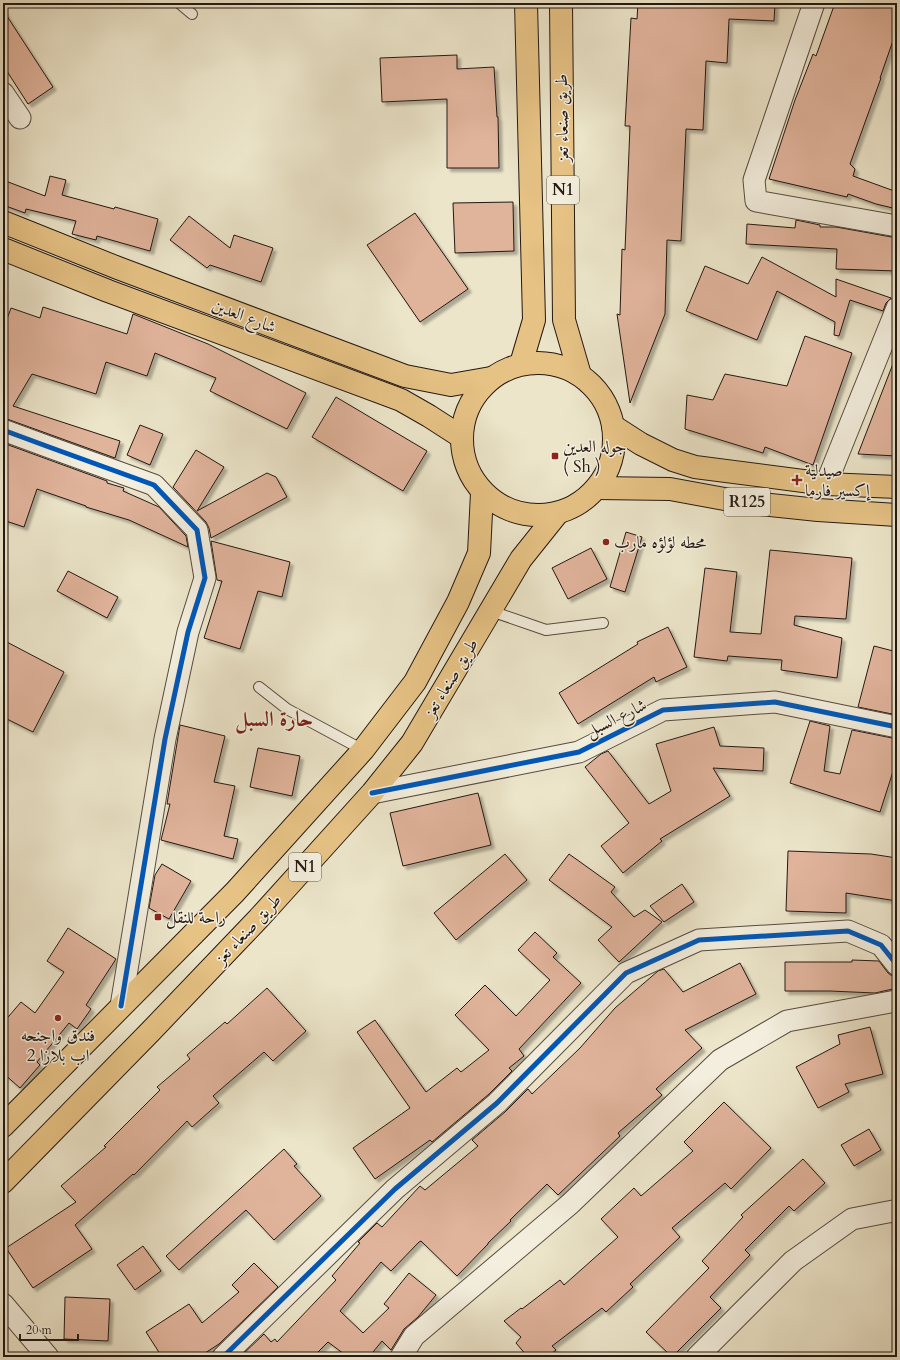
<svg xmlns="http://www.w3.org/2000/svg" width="900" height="1360" viewBox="0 0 900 1360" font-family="Cardo,Amiri,serif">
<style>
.building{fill:#e0b39b;stroke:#241812;filter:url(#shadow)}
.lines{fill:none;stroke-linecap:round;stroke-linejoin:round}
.lane-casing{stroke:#564b40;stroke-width:12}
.street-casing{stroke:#564b40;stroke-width:23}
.primary-casing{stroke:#241812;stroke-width:24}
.highway-casing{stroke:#241812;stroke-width:24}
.lane{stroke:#f3eedd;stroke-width:10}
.street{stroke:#f3eedd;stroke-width:21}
.primary{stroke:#e6c285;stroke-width:22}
.highway{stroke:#e6c285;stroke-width:22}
.cycleway-casing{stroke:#f3eedd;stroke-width:8}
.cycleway{stroke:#0057b8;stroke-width:5}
.poi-dot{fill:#8f2418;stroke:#f3eedd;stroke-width:1.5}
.labels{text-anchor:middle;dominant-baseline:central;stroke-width:3;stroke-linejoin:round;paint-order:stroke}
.shield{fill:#f3eedd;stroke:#62584f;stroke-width:1}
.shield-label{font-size:16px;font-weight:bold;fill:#241812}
.street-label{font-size:17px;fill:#241812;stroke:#f3eedd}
.poi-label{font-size:17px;fill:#241812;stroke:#f3eedd;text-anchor:start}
.district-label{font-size:21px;font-weight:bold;fill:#7a1f14;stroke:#f3eedd}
</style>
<defs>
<filter id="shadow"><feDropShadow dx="3.5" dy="3.5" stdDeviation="1" flood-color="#0004"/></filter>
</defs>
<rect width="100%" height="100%" fill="#ece5ca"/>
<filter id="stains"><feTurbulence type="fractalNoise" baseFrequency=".005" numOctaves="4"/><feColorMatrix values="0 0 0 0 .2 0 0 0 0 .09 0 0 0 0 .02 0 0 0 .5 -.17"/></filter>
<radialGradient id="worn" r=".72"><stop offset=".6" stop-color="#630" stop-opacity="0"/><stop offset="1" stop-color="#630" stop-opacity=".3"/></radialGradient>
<g class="building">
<polygon points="638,3 775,3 774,21 729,19 727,63 706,61 703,130 686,129 681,241 667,240 665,314 630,403 617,314 620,315 622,249 625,250 630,126 625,126 631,18 637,19"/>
<polygon points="835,3 897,3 897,29 880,78 881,78 850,164 855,169 853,176 897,192 897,209 876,204 848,194 847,197 769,179 795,100 813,54 816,56"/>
<polygon points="3,10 53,87 28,104 3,65"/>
<polygon points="457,55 457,69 494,67 497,117 498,117 499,168 447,168 447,99 382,102 380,58"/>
<polygon points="50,176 66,180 62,195 114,209 115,207 158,219 150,251 97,236 96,240 72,234 76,221 26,209 25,213 3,205 3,180 45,196"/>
<polygon points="513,202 514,251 455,253 453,203"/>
<polygon points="415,213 468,289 420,322 367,245"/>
<polygon points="189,216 230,248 234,235 273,248 261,282 210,265 207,268 170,240"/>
<polygon points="796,220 820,225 820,227 836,227 897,238 897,271 836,269 837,249 746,244 747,224 795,228"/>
<polygon points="762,257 836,297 836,279 891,298 886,303 883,311 850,300 839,336 834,335 835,322 777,291 757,340 686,311 705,266 748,284"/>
<polygon points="43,307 127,334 133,314 208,344 306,393 287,429 210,391 216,378 155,353 147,376 106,362 96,394 32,374 13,406 120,441 115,458 7,419 3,418 3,330 11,308 40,318"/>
<polygon points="805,336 852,353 813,465 765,447 763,453 685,429 687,395 713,400 725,374 787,386"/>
<polygon points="896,356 897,357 897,456 858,454"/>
<polygon points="336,397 427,451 403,491 312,437"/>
<polygon points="140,425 163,434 150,465 127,455"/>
<polygon points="3,443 107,481 107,483 124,488 123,491 159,507 186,536 188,547 129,520 86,507 86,506 37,489 24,527 3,520"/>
<polygon points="196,450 224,467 197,511 267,473 276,477 287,497 211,538 209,528 206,522 173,487"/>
<polygon points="626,532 642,537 625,592 610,587"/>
<polygon points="211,541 290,562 282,597 258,591 240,649 204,638 222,581 217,580"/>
<polygon points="591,548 607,579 568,599 552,568"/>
<polygon points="770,550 852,558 846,619 795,616 794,625 842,638 837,678 781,670 782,660 728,656 727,661 694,657 705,568 737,572 730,632 761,634"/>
<polygon points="68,571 118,597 107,618 57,591"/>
<polygon points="668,627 687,667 656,682 654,677 578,724 559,693 638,644 637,642"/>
<polygon points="3,640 64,672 33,732 3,717"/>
<polygon points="874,646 897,652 897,715 858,707"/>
<polygon points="810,721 830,726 824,771 840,774 852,730 897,739 897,759 880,812 790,783"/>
<polygon points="180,725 225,736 214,782 235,786 224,836 238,839 233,859 161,840 170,804 167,804"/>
<polygon points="714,727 720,746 764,748 763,771 713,768 730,796 660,839 662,841 623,873 601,846 629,823 585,767 601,754 608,751 649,804 671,791 656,744"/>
<polygon points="258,748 300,756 292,796 250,787"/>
<polygon points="478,793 491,845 403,866 390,813"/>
<polygon points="788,851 871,854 897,858 897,901 846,893 846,913 786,911"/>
<polygon points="505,854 527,880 456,940 434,913"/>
<polygon points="569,854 615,887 611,892 634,917 645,910 662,922 619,962 598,940 612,927 549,880"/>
<polygon points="162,864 191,881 169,919 149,908 155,875"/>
<polygon points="682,884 694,902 664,922 650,906"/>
<polygon points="68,928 116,959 86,1005 91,1009 77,1029 69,1023 37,1062 40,1065 20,1088 3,1073 3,1023 21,1002 35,1013 64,972 47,961"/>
<polygon points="535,932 557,953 553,957 581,983 519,1049 524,1056 509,1068 512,1071 489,1094 432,1142 430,1140 375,1179 353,1148 410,1108 357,1032 375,1020 426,1092 457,1068 461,1072 489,1050 455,1015 485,985 516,1016 550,980 518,950"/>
<polygon points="852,960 879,961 888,973 892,976 897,977 897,988 875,993 830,991 785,991 785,962 852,962"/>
<polygon points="740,963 756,994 685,1030 702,1048 656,1089 662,1095 618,1133 620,1136 558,1195 547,1184 510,1220 511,1221 488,1243 488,1244 457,1276 421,1241 419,1242 391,1271 381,1262 340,1311 363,1333 389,1308 384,1304 409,1273 436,1295 418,1317 404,1329 391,1350 382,1341 369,1357 348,1357 328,1342 313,1357 240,1357 264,1334 271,1342 275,1339 277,1342 336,1280 332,1276 360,1243 358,1242 377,1223 382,1227 420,1186 425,1190 478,1146 472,1140 505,1112 528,1089 532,1094 580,1048 615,1008 658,971 664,969 683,992"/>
<polygon points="267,988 306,1031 273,1061 264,1052 213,1096 219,1103 192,1127 187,1121 134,1175 133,1174 75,1225 92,1249 33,1288 6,1248 76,1202 61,1186 106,1147 104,1146 160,1090 157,1087 190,1059 187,1055 225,1022 227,1024"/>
<polygon points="870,1027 883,1074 845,1084 849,1092 818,1108 796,1067 840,1044 838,1035"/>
<polygon points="724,1102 771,1148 731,1189 725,1183 672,1228 680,1237 630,1284 633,1287 606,1312 602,1308 552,1346 556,1350 547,1357 528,1357 516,1343 521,1337 504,1321 521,1308 522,1309 560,1280 564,1285 618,1237 601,1219 634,1188 641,1196 693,1151 684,1142"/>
<polygon points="869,1129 881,1150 854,1166 841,1145"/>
<polygon points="284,1149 297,1164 294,1166 321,1196 274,1240 246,1210 179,1270 166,1256"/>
<polygon points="803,1159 825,1183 794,1211 789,1206 745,1250 750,1255 710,1297 721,1308 672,1357 646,1332 709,1268 702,1261 743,1217 741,1215"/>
<polygon points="143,1246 161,1271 135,1290 117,1265"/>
<polygon points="254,1263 278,1287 219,1344 199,1357 162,1357 146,1332 189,1304 202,1323 239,1292 232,1285"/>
<polygon points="65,1297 110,1299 108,1341 64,1339"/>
</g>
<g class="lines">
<defs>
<g id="lane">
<polyline points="179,3 192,14"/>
<polyline points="491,611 546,630 603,623"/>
<polyline points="259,687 287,709 363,750"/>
</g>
<g id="street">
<polyline points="814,3 754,180 756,201 897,226"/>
<polyline points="3,93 20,118"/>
<polyline points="3,430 49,447 154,485 197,530 205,578 188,632 165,739 121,1006"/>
<polyline points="826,484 897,308"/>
<polyline points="372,793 579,752 663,710 775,702 897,727"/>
<polyline points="3,1304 48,1357"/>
<polyline points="223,1357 395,1189 497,1103 626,973 699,940 848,931 881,945 897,965"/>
<polyline points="401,1357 414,1336 570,1204 720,1060 787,1021 896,1001 897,1000"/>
<polyline points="697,1357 793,1261 852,1219 893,1211 897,1213"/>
</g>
<g id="primary">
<polyline points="3,222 118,268 405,376 451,385 491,378"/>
<polyline points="3,249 108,291 401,400 429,416 460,436"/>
<polyline points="613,426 641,444 673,460 695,467 826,484 897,487"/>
<polyline points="597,488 670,489 741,502 818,510 897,515"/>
</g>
<g id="highway">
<polyline points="561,3 564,320 580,375"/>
<circle cx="538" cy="439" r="76"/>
<polyline points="521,364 534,320 526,3"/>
<polyline points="3,1126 235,892 363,750 415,682 458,602 479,553 482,493"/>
<polyline points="3,1182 150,1032 259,918 372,793 412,743 521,559 557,514"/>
</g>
</defs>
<use href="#lane" class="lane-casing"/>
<use href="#street" class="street-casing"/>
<use href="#primary" class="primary-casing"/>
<use href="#highway" class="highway-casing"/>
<use href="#lane" class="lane"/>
<use href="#street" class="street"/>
<use href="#primary" class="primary"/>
<use href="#highway" class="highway"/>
<defs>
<g id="cycleway">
<polyline points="3,430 49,447 154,485 197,530 205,578 188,632 165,739 121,1006"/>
<polyline points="372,793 579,752 663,710 775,702 897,727"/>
<polyline points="223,1357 395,1189 497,1103 626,973 699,940 848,931 881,945 897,965"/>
</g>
</defs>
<use href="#cycleway" class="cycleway-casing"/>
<use href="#cycleway" class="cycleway"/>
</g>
<g class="poi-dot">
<rect x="551" y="452" width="8" height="8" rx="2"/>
<path d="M795 474h4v4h4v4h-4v4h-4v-4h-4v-4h4z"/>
<circle cx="606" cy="542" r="4"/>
<rect x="154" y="913" width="8" height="8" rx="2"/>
<circle cx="58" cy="1018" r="4"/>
</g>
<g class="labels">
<g class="shield">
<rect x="547" y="176" width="32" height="28" rx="3"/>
<rect x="724" y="488" width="46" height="28" rx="3"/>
<rect x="289" y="853" width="32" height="28" rx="3"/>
</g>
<g class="shield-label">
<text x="563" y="190">N1</text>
<text x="747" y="502">R125</text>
<text x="305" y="867">N1</text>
</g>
<g class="street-label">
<text transform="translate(562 118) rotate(-91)">طريق صنعاء تعز</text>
<text transform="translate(244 316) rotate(21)">شارع العدين</text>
<text transform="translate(451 678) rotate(-59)">طريق صنعاء تعز</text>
<text transform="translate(616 718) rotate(-26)">شارع السبل</text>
<text transform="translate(248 929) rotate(-47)">طريق صنعاء تعز</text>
</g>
<g class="poi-label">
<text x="563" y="446">جوله العدين<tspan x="563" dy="20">( Sh )</tspan></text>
<text x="805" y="470">صيدلية<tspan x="805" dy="20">إكسير فارما</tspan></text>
<text x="614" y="542">محطه لؤلؤه مارب</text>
<text x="166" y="917">راحة للنقل</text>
<text x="58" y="1035" text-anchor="middle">فندق واجنحه<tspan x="58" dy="20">اب بلازا 2</tspan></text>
</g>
<g class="district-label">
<text x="274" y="719">حارة السبل</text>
</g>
</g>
<rect width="900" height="1360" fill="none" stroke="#ece5ca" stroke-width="16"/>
<rect x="4" y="4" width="892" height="1352" fill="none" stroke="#241812" stroke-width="2"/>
<rect x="8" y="8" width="884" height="1344" fill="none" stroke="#241812"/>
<path d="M20 1334v6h58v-6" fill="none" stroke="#241812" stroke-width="2"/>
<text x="26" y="1334" font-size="12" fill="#241812" stroke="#f3eedd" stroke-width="3" paint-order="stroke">20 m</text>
<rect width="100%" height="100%" filter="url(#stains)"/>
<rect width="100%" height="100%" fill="url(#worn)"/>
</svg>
